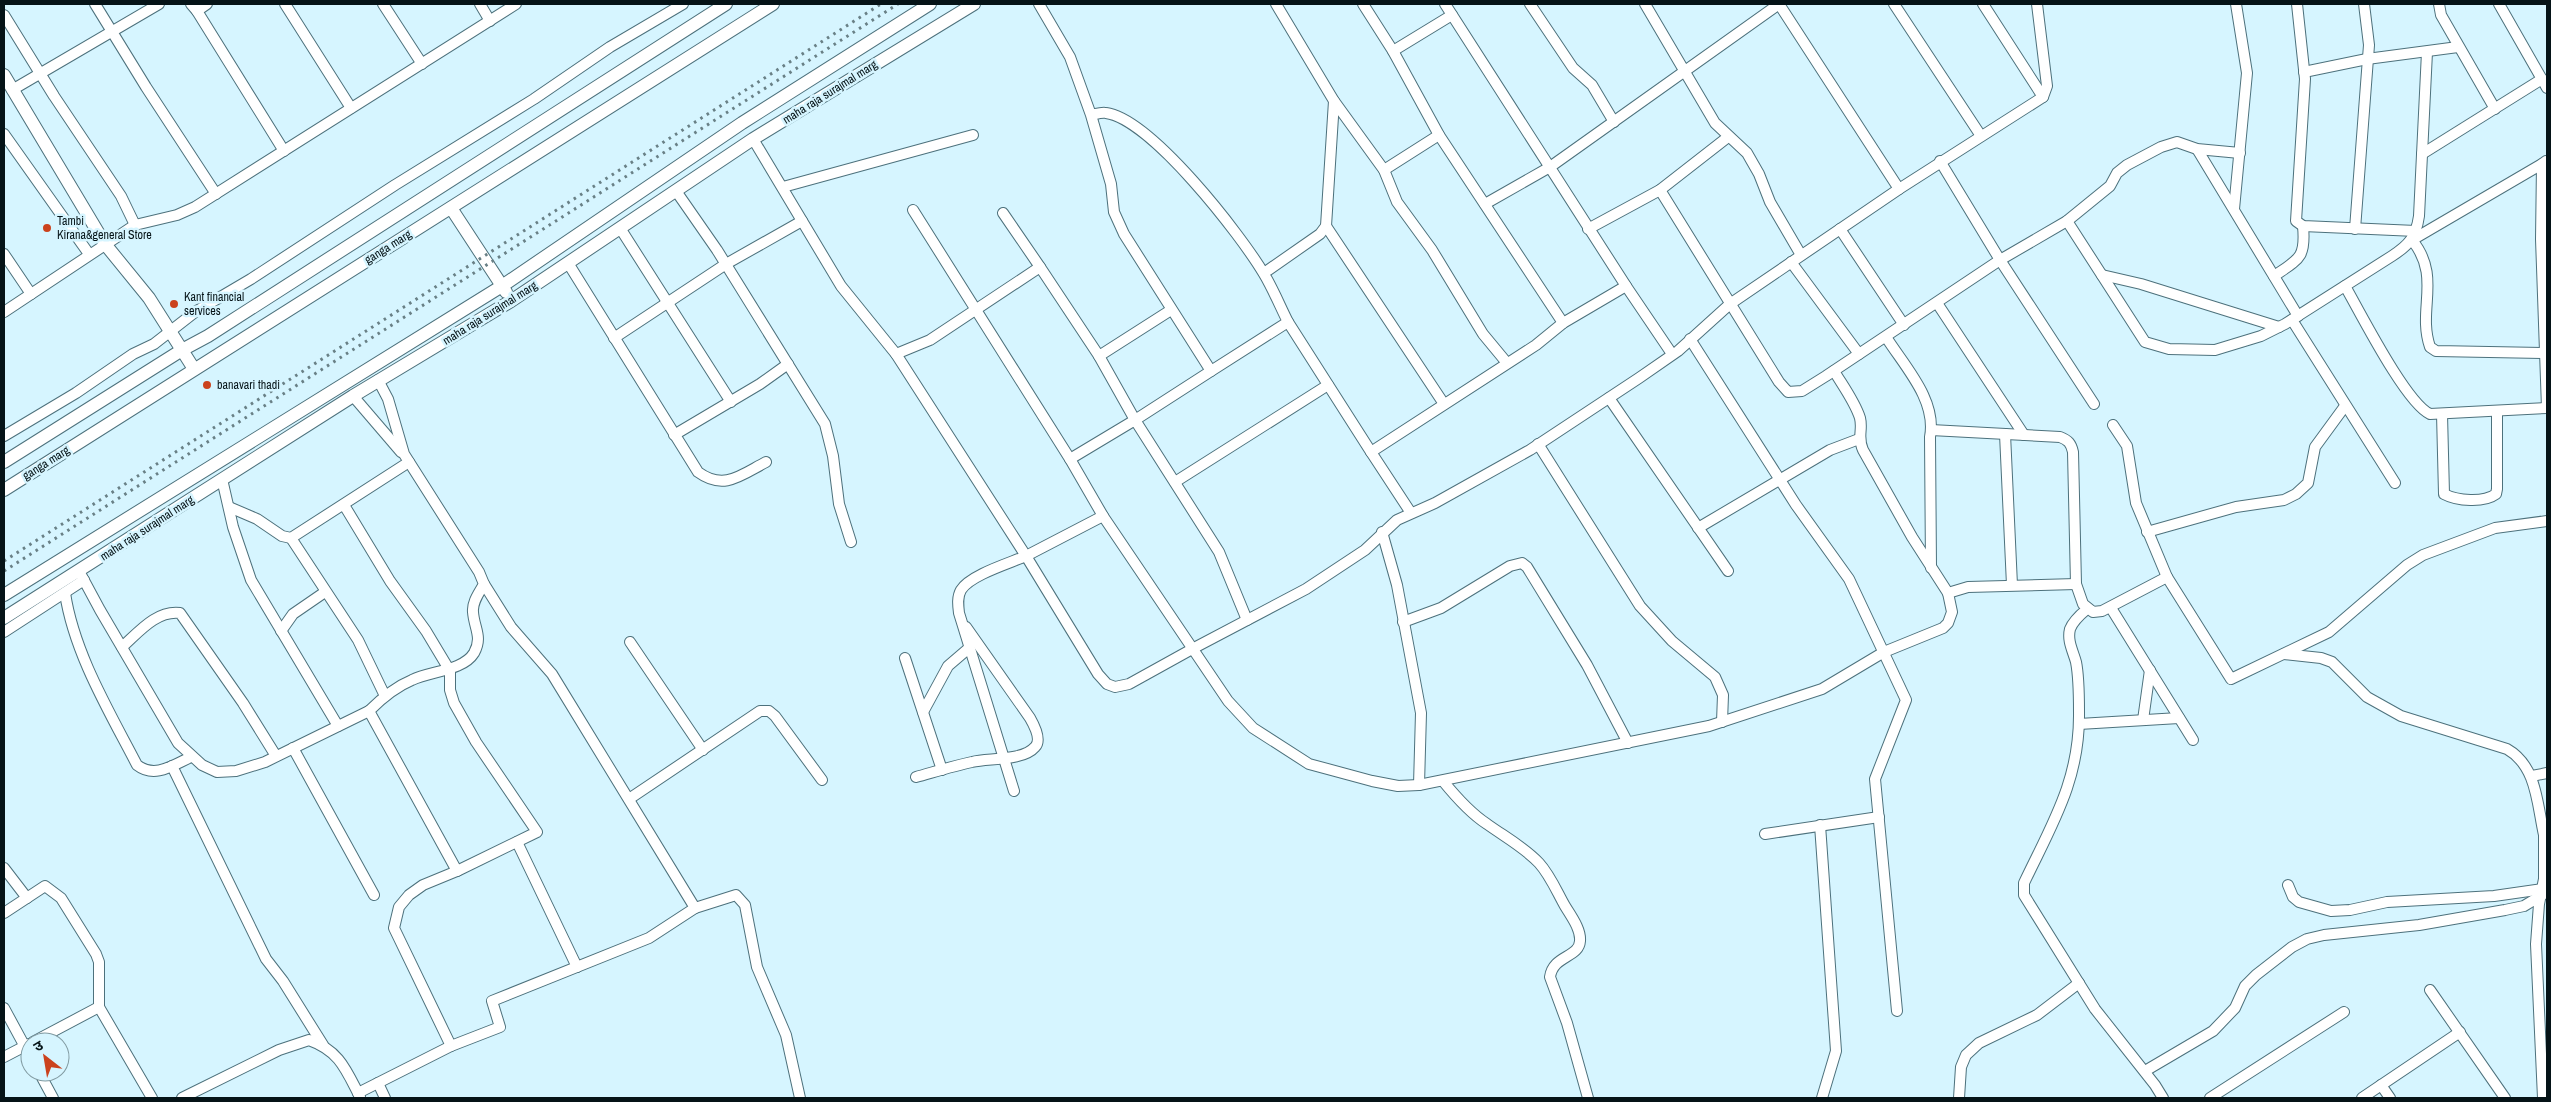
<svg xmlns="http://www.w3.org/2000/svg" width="2551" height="1102" viewBox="0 0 2551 1102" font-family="'Archivo Narrow','Noto Sans Devanagari',sans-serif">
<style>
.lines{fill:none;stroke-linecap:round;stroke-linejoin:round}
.minor-casing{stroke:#4d717c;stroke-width:12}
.tertiary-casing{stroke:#4d717c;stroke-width:14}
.minor{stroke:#fff;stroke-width:10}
.tertiary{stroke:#fff;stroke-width:12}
.rail{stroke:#698086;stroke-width:3;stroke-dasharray:2.5 5;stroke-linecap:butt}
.poi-dot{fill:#cb421d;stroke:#d6f5ff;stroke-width:2}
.labels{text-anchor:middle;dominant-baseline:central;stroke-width:5;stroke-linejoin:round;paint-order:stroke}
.street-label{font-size:12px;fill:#051317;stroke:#d6f5ff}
.poi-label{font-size:12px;fill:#051317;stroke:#d6f5ff;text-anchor:start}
</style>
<rect width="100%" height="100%" fill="#d6f5ff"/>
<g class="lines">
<defs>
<g id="minor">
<polyline points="95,4 146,87 216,194"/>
<polyline points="191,4 197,11 207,4"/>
<polyline points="285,4 351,108"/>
<polyline points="383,4 422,64"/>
<polyline points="480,4 490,21"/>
<path d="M1039,4L1070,57L1091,115L1111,184L1114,212L1124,234L1211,371L1288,322C1280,306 1273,289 1264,274C1241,235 1151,119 1106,113C1102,112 1096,114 1091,115"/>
<polyline points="1363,4 1393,51 1439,135 1563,323"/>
<polyline points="1530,4 1573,68 1592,85 1614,122"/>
<polyline points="1645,4 1715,123 1747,153 1759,174 1770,202 1801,255"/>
<polyline points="1779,4 1899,189 2043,97 2047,86 2037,4"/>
<polyline points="1894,4 1981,136"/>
<polyline points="1983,4 2043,97"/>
<polyline points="2297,4 2305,79 2296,221 2303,226 2416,231"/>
<polyline points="2439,4 2441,15 2495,109"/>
<polyline points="2499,4 2547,88"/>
<polyline points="197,11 284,151"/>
<polyline points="4,15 54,96 121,196 135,225"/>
<polyline points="1393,51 1452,15"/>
<polyline points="2304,72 2367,59 2458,47"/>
<polyline points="12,90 159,4"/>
<polyline points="1334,101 1384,170 1397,202 1432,250 1483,334 1507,363"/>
<polyline points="4,134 89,254"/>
<polyline points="753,139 841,286 896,354 930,340 1040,267 1099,356 1171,310"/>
<polyline points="2197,149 2298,316"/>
<polyline points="2422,154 2542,79"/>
<polyline points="1940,161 2000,260 2094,404"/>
<polyline points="2546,161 2542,164 2541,239 2547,408"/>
<path d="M2542,164L2412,240C2442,277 2417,309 2430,347L2436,351L2547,353"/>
<polyline points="1384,170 1439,135"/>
<polyline points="783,187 973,135"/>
<polyline points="1660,190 1779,382 1788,392 1802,391 1826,376 2000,260 2067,221 2110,186 2117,173 2127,165 2161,147 2177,142 2197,149 2240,153"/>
<polyline points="676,191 717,250 825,424 833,456 839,504 851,542"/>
<polyline points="1485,204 1550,167 1779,4"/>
<polyline points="2234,209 2247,73 2236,4"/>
<polyline points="913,210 1070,459 1135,420 1219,552 1247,620"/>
<polyline points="1003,213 1040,267"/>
<path d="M2067,221L2145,342L2169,349L2215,350L2261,336L2285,324L2392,256C2409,245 2416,237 2419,216L2427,52"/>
<polyline points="1326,226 1444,404"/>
<polyline points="620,228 731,402"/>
<polyline points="1588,229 1660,190 1728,137"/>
<polyline points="1840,229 1904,325"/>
<polyline points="2355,229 2369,45 2364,4"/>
<polyline points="4,254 31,294"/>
<polyline points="1791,262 1859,354"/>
<path d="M568,263L698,472C724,491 741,475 766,462"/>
<polyline points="1264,273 1320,234 1326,226 1334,101 1276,4"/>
<polyline points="2102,275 2141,284 2279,327"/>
<path d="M2274,276C2299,259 2306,258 2303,226"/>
<polyline points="1626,286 1672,354"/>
<path d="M2345,286C2361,314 2406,403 2430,414L2547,408"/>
<polyline points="1937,303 2024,435"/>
<polyline points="4,312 135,225 177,215 195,207 516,4"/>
<polyline points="2292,320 2395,483"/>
<polyline points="1288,322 1371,452 1536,345 1563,323 1626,286 1445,4"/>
<path d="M1886,337C1905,367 1937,400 1930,437L1931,568"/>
<polyline points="614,338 726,264 802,221"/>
<polyline points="1690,339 1796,505 1849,579 1906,700 1875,779 1897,1011"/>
<polyline points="896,354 1026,556 1103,516 1070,459"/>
<polyline points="1099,356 1135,420 1211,371"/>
<path d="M1834,371C1843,386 1855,402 1860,418C1863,430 1857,437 1863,450L1912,537L1948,593"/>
<polyline points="353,396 401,452"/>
<polyline points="1609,398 1728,571"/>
<path d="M2442,414L2444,494C2457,501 2484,503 2496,494L2497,489V412"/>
<polyline points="2113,425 2127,446 2136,503 2167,577"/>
<path d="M1931,430L2060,437C2068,440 2071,443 2073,452L2076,584L2083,604L2093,612L2102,611L2167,577L2231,679L2329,632L2407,565L2423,555L2495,528L2547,521"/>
<polyline points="2005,434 2012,585"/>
<polyline points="674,435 760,384 788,364"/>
<polyline points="4,436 76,393 133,354 154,344 195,312 251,279 395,185 534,99 610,47 683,4"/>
<polyline points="1538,444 1640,606 1672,641 1715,677 1723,695 1722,722"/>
<polyline points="1371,452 1411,513"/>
<polyline points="222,479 233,527 251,580 338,726"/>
<polyline points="1175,482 1328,385"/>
<polyline points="344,505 390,581 426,631 450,671 450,690 454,703 476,742 537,832 457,871"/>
<polyline points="229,507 257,519 282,536 291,538 409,462"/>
<polyline points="1103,516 1228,701 1253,728 1309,764 1372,781 1398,786 1419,785 1709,726 1822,689 1884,652 1943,628 1948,623 1952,612 1948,593 1968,587 2076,584"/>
<polyline points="1698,528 1830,450 1859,439"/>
<polyline points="1382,532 1397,585 1421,713 1419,785"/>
<polyline points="2147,532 2236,507 2284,500 2296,494 2308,483 2315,447 2345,406"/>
<polyline points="291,538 358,640 385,696"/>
<polyline points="79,571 100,610 178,743 202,765 217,772 236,771 265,762 369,711"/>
<path d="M65,593C74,653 109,711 137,765C155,779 173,765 191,757"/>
<polyline points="2111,608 2193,740"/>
<path d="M2087,609C2081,614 2073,621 2070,629C2067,641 2073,651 2076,662C2079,677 2079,696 2079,712C2080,780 2052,824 2024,883V895L2095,1009L2155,1085L2163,1098"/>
<polyline points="1403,622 1441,608 1510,566 1522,563 1527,567 1587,665 1628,743"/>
<polyline points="281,631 293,614 325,592"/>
<polyline points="4,632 84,580"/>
<polyline points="630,642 703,750"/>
<path d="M122,647C138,633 156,610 180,613L243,703L276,756"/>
<path d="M2284,654L2321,658L2332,662L2367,697L2401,716L2507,749C2537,766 2537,804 2544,835H2547"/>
<polyline points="905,658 942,770"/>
<polyline points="923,712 948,666 969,648"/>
<polyline points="2143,720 2150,670"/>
<polyline points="2079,724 2179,718"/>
<polyline points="293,748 374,895"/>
<polyline points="172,766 266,959 283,981 323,1045"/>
<polyline points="2532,776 2547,773"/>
<path d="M916,777C934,772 953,766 972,762C989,758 1023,761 1035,747C1042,740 1034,725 1030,718L966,627"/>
<path d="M1443,781C1456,797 1470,813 1487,824C1505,837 1524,847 1539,863C1550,875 1557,892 1565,906C1571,916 1581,929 1580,941C1579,958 1553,955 1550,977L1567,1023L1588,1098"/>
<path d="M1014,791L959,613C958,605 957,597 961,590C970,575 1010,563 1026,556L1098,674L1107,684L1115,687L1129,684L1194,648L1306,589L1365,550L1397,520L1435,503L1530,450L1639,378L1678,351L1730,304L1899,189"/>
<polyline points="629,799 760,711 769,711 775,716 822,780"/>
<polyline points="1820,825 1836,1051 1822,1098"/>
<polyline points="1765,834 1879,817"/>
<polyline points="517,842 577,967"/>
<polyline points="4,868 27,898"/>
<polyline points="2288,885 2293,897 2299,902 2331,911 2350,910 2387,902 2494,896 2543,889"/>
<polyline points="695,908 736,895 745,905 757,967 786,1035 800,1098"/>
<polyline points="4,913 45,886 61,898 96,954 99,962 99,1007"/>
<polyline points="2430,990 2505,1098"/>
<polyline points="4,1008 30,1056"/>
<polyline points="33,1042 99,1007 152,1098"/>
<polyline points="451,1046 500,1027 492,1001 649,938 695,908 552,674 511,627 484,584"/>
<polyline points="4,1057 29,1044"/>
<polyline points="2145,1071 2213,1031 2235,1008 2245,986 2256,975 2292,947 2307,939 2324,935 2419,925 2505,910 2524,906 2547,892"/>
<polyline points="39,1072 53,1098"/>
<polyline points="378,1083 385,1098"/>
<polyline points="2381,1085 2390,1098"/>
<path d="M358,1093L451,1046L394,928L399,907L409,895L423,885L457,871L369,711C382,698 395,687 412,680C430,671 463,671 474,653C483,637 474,628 473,612C472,602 479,593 484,584L479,572L404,454L388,399L378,380"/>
<path d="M182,1098L279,1050L309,1040C340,1051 346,1070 360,1097"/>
<polyline points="1959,1098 1961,1067 1966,1055 1979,1043 2037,1015 2079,983"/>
<polyline points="2210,1098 2344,1012"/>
<polyline points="2362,1098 2460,1032"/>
<polyline points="2543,1098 2536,944 2539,904 2544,879 2544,835"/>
</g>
<g id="tertiary">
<polyline points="4,75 105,244 149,298 194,369"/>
<polyline points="451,208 506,292"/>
<polyline points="4,462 182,350 208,336 726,4"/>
<polyline points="4,490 773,4"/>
<polyline points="4,595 502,286 742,123 930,4"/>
<polyline points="4,618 353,396 511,301 753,139 974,4"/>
</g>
</defs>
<use href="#minor" class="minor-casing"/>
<use href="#tertiary" class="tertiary-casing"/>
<use href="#minor" class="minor"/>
<use href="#tertiary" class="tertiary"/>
<g class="rail">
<polyline points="4,561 881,4"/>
<polyline points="4,571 898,4"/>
</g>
</g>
<g class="poi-dot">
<circle cx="47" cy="228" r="5"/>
<circle cx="174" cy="304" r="5"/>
<circle cx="207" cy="385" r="5"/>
</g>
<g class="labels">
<g class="street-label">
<text transform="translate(830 92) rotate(-32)">maha raja surajmal marg</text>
<text transform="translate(388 247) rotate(-32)">ganga marg</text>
<text transform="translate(490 313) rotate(-32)">maha raja surajmal marg</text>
<text transform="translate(46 463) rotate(-32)">ganga marg</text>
<text transform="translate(147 528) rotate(-33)">maha raja surajmal marg</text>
</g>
<g class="poi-label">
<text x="57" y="221">Tambi<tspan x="57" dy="14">Kirana&amp;general Store</tspan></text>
<text x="184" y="297">Kant financial<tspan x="184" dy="14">services</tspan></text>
<text x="217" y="385">banavari thadi</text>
</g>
</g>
<rect width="2551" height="1102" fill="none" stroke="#051317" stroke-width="10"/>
<g transform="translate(45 1057) rotate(329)"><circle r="24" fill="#d6f5ff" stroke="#829ba2"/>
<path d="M0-4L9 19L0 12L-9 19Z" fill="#cb421d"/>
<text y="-8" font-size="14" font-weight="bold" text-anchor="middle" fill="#051317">उ</text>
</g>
</svg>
